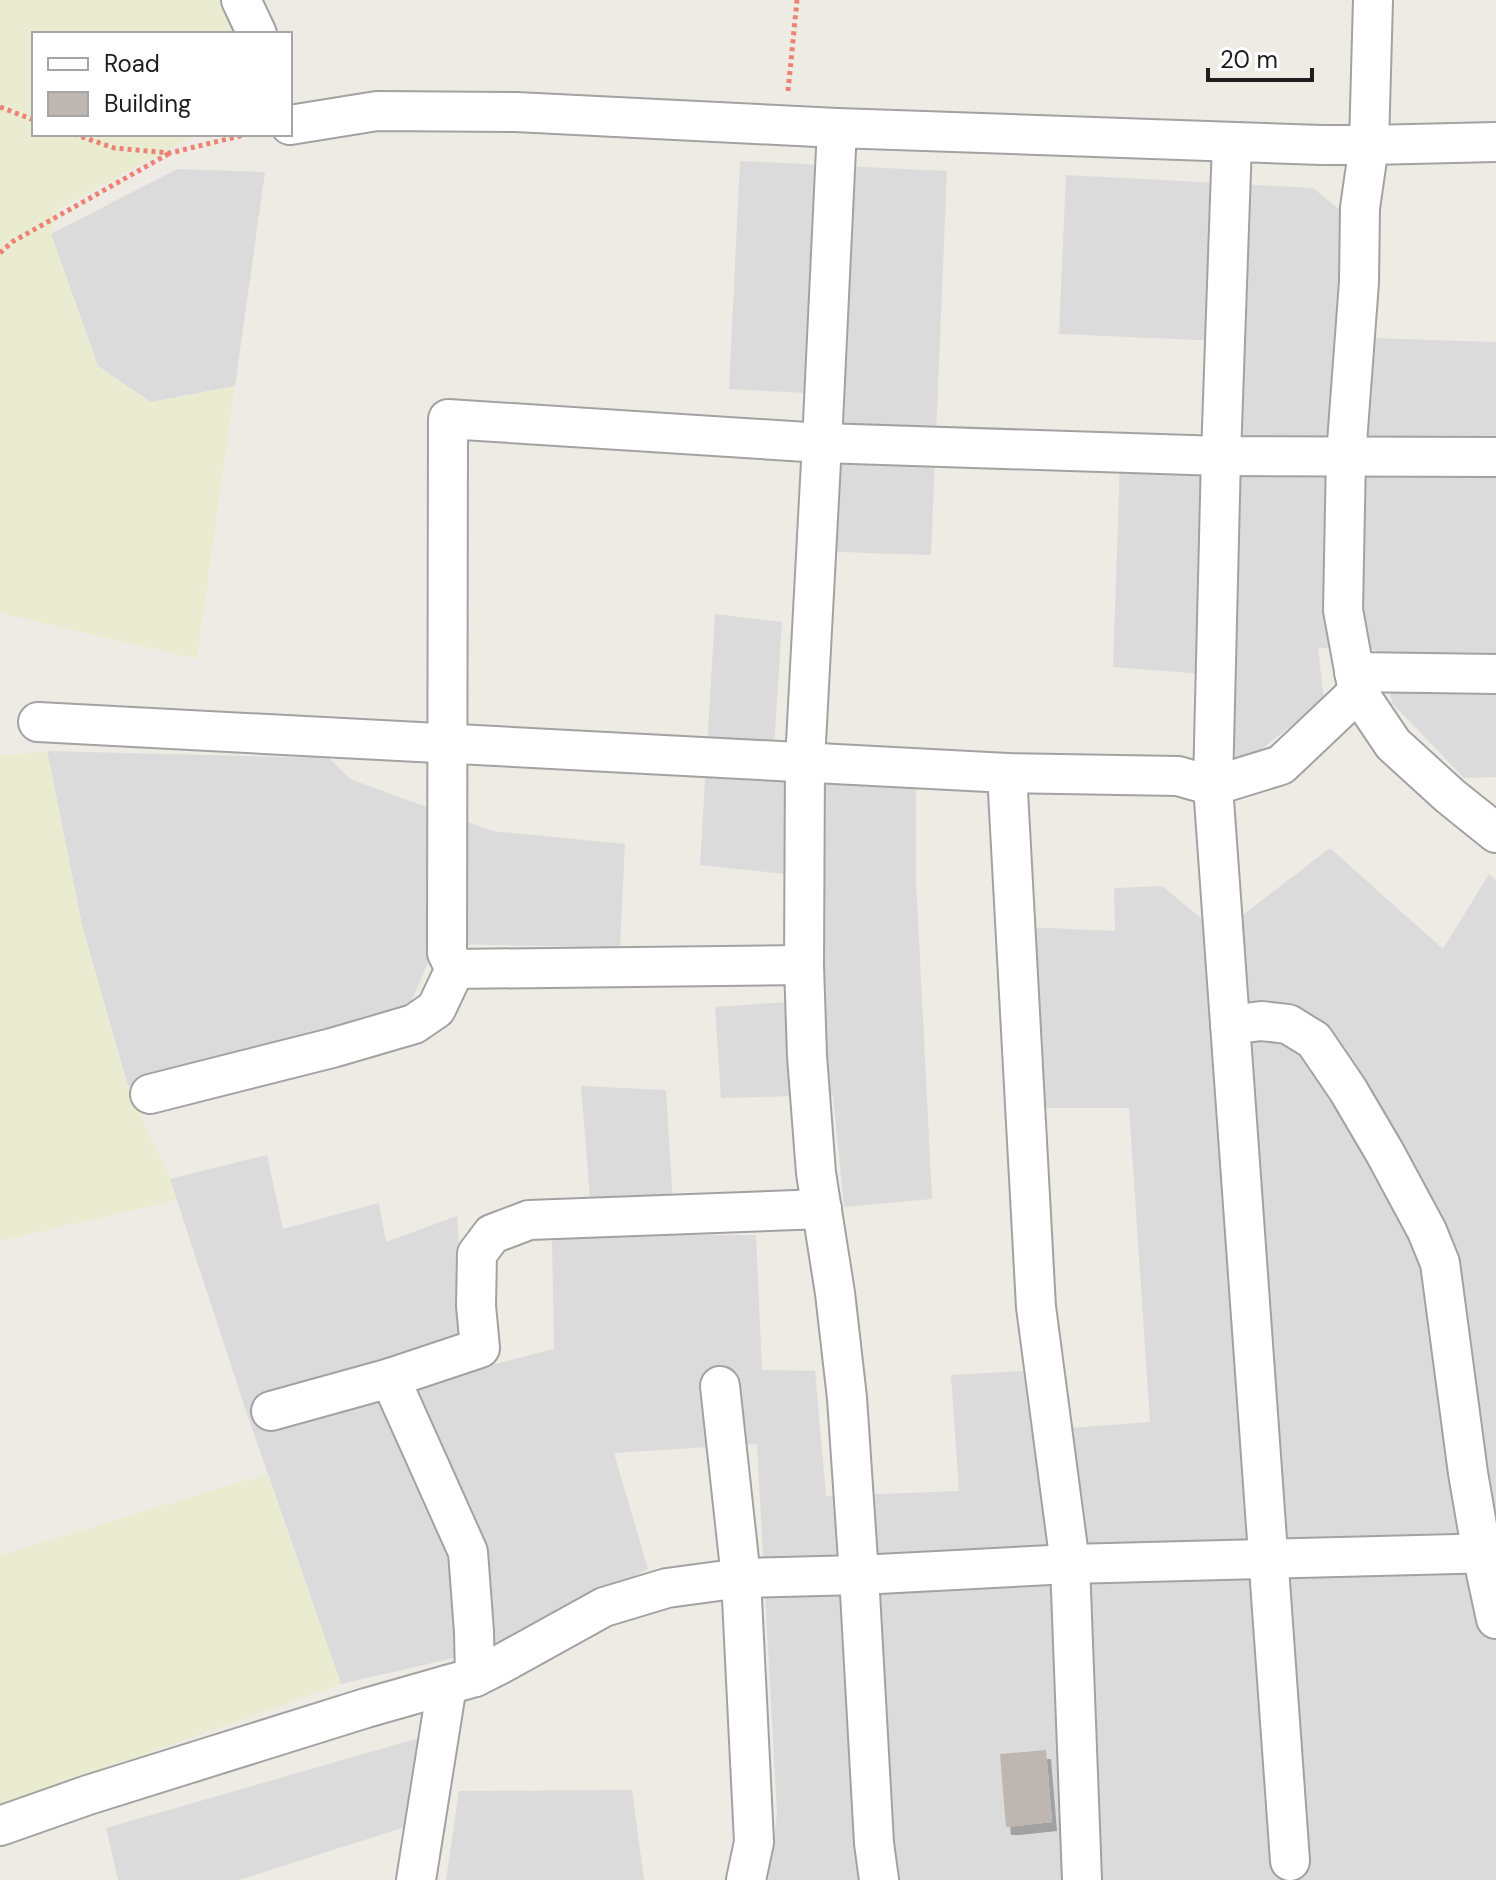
<svg xmlns="http://www.w3.org/2000/svg" width="1496" height="1880" viewBox="0 0 1496 1880" font-family="'DM Sans',sans-serif">
<style>
.residential{fill:#dcdbdb}
.farmland{fill:#eaecd1}
.building{fill:#beb7b1;filter:url(#shadow)}
.lines{fill:none;stroke-linecap:round;stroke-linejoin:round}
.minor-casing{stroke:#a2a2a2;stroke-width:42}
.path{stroke:#ef8174;stroke-width:5;stroke-dasharray:4 4;stroke-linecap:butt}
.minor{stroke:#fff;stroke-width:38}
</style>
<defs>
<filter id="shadow"><feDropShadow dx="5" dy="9" stdDeviation="0" flood-color="#0004"/></filter>
</defs>
<rect width="100%" height="100%" fill="#eeebe5"/>
<g class="residential">
<polygon points="740,161 947,171 931,555 837,552 842,395 729,389"/>
<polygon points="177,169 265,172 235,386 151,402 98,366 51,234"/>
<polygon points="1066,175 1313,188 1340,210 1342,265 1337,337 1496,342 1496,777 1464,778 1393,704 1377,650 1318,648 1324,700 1223,779 1228,676 1113,667 1120,462 1243,465 1243,342 1059,334"/>
<polygon points="715,614 782,622 772,777 916,787 916,880 932,1199 844,1207 833,1095 721,1098 715,1007 819,1000 824,878 700,865"/>
<polygon points="47,751 329,758 350,779 492,831 625,844 620,947 436,944 406,1013 128,1086 82,925"/>
<polygon points="1330,848 1443,949 1489,874 1496,880 1496,1880 768,1880 777,1814 757,1444 614,1453 648,1569 497,1648 341,1684 246,1411 170,1179 267,1155 283,1229 379,1203 386,1242 457,1216 468,1371 554,1349 552,1238 593,1235 581,1086 666,1090 675,1235 756,1235 762,1370 815,1371 826,1496 959,1491 951,1375 1023,1371 1031,1431 1150,1422 1129,1108 1042,1108 1026,927 1115,931 1114,888 1162,886 1219,933"/>
<polygon points="426,1736 408,1826 239,1880 118,1880 106,1828"/>
<polygon points="632,1790 644,1880 446,1880 459,1791"/>
</g>
<g class="farmland">
<polygon points="0,0 235,0 250,34 34,34 34,134 206,134 193,137 58,209 51,234 98,367 151,402 235,386 197,659 0,613"/>
<polygon points="47,751 82,925 127,1086 170,1179 177,1200 0,1241 0,756"/>
<polygon points="267,1474 341,1684 0,1806 0,1555"/>
</g>
<polygon class="building" points="1046,1750 1052,1822 1006,1827 1000,1754"/>
<g class="lines">
<defs>
<g id="minor">
<polyline points="241,0 257,34"/>
<polyline points="1373,0 1369,145 1496,142"/>
<polyline points="290,125 377,111 516,112 837,128 1322,145 1369,145 1360,208 1359,282 1346,456 1343,610 1358,692 1393,744 1450,796 1496,833"/>
<polyline points="837,128 822,443 805,761 804,965 807,1056 816,1173 835,1293 847,1398 859,1575 874,1843 879,1880"/>
<polyline points="1232,142 1221,456 1213,786 1290,1861"/>
<polyline points="1354,672 1496,674"/>
<polyline points="38,722 1007,773 1178,776 1213,786 1281,765 1358,692"/>
<polyline points="1007,773 1036,1307 1070,1564 1082,1880"/>
<polyline points="455,969 447,953 448,419 822,443 1221,456 1496,457"/>
<polyline points="455,969 804,965"/>
<polyline points="1230,1025 1261,1021 1288,1024 1314,1040 1348,1090 1385,1153 1427,1231 1440,1263 1468,1473 1482,1554 1496,1619"/>
<polyline points="150,1094 332,1048 414,1024 436,1009 455,969"/>
<polyline points="390,1378 468,1552 474,1632 475,1677"/>
<polyline points="720,1386 741,1578 754,1842 746,1880"/>
<polyline points="271,1411 390,1378 480,1348 476,1306 477,1254 492,1234 529,1220 822,1209"/>
<polyline points="0,1826 88,1795 366,1708 475,1677 501,1664 604,1607 667,1588 741,1578 859,1575 1070,1564 1496,1553"/>
<polyline points="416,1880 447,1685"/>
</g>
</defs>
<use href="#minor" class="minor-casing"/>
<g class="path">
<polyline points="788,91 797,0"/>
<polyline points="0,107 34,120"/>
<polyline points="74,134 114,148 170,153 248,134"/>
<polyline points="0,253 12,242 170,153"/>
</g>
<use href="#minor" class="minor"/>
</g>
<rect x="32" y="32" width="260" height="104" fill="#ffffff" stroke="#a5a5a5" stroke-width="2"/>
<rect x="48" y="58" width="40" height="12" fill="#ffffff" stroke="#a5a5a5" stroke-width="2"/>
<text x="104" y="72" font-size="24" fill="#1e1e1e">Road</text>
<rect x="48" y="92" width="40" height="24" fill="#beb7b1" stroke="#a5a5a5" stroke-width="2"/>
<text x="104" y="112" font-size="24" fill="#1e1e1e">Building</text>
<path d="M1208 68v12h104v-12" fill="none" stroke="#1e1e1e" stroke-width="4"/>
<text x="1220" y="68" font-size="24" fill="#1e1e1e" stroke="#ffffff" stroke-width="6" paint-order="stroke">20 m</text>
</svg>
